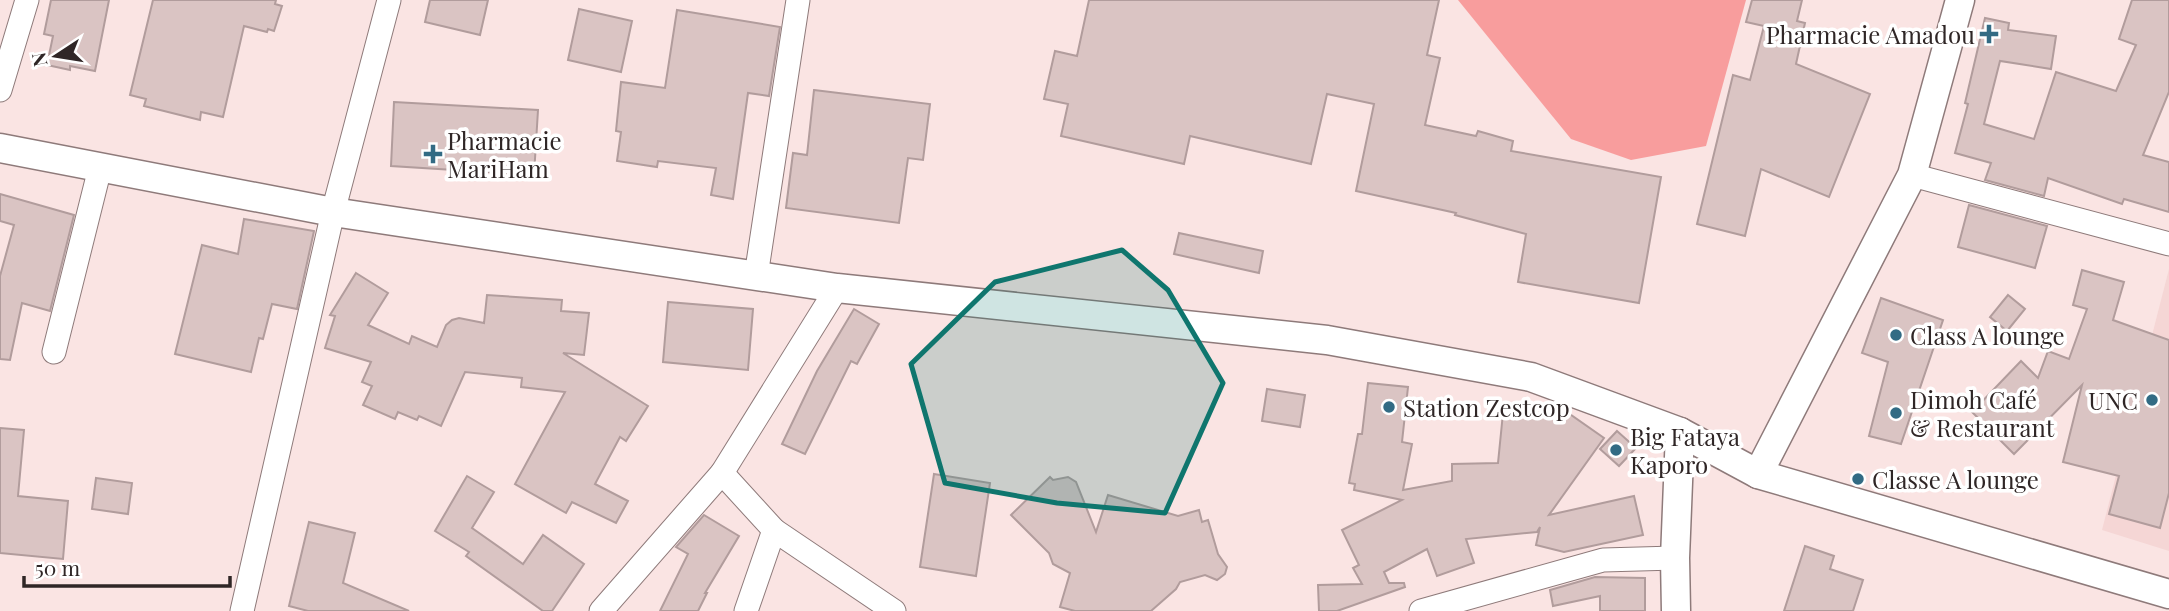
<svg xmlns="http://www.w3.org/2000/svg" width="2169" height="611" viewBox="0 0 2169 611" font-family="'Playfair Display',serif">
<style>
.built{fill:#f5d6d5}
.green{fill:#f89d9d}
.building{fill:#dac4c3;stroke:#b19c9c;stroke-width:2}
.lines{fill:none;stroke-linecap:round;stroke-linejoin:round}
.minor-casing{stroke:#8e7a7a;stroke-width:25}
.tertiary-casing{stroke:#8e7a7a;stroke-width:31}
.minor{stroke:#fff;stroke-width:23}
.tertiary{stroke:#fff;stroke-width:28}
.marked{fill:#0f766e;fill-opacity:0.2;stroke:#0f766e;stroke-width:5;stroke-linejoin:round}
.poi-dot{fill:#326b84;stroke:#fff;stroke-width:2.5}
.labels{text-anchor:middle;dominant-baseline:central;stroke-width:7;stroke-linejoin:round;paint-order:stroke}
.poi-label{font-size:24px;fill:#2f2626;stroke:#fff;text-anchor:start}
</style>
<rect width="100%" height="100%" fill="#fae4e3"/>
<polygon class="built" points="2169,269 2169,551 2102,530"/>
<polygon class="green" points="1458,0 1746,0 1706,146 1631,160 1571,139"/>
<g class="building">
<polygon points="51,0 109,0 95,71 70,66 70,70 47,65 53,36 44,34"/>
<polygon points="153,0 276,0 275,4 282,6 274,31 268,29 267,32 244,26 223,117 201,112 200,120 144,106 146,99 130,95"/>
<polygon points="430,0 488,0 480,35 425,22"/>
<polygon points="1089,0 1439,0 1427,55 1440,58 1425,125 1476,136 1478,131 1513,141 1511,151 1661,177 1639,303 1518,282 1526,234 1455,215 1456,213 1356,191 1374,104 1327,94 1311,164 1190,136 1184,164 1061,136 1068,104 1044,99 1055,51 1077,56"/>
<polygon points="1752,0 1802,0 1797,21 1805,23 1796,64 1870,94 1829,197 1761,169 1745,236 1697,224 1733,75 1750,80 1764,26 1746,22"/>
<polygon points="2132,0 2169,0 2169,92 2143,155 2169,162 2169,212 2124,199 2122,204 2048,178 2044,196 1985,180 1991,163 1955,153 1968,104 1965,103 1985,18 2009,23 2008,30 2056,36 2051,69 2000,61 1984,124 2034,139 2056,72 2116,91 2136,45 2119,39"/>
<polygon points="579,9 632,21 621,72 568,60"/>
<polygon points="677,10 780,27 769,96 748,93 733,199 711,195 716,168 658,161 657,167 617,161 621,132 616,131 621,82 665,88"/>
<polygon points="814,90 930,104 923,160 908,158 899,223 786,208 793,153 807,155"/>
<polygon points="394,102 538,110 534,175 391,166"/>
<polygon points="0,194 74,215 50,311 22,303 10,360 0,359 0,276 14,225 0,221"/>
<polygon points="1969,205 2047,226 2035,268 1958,247"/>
<polygon points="244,219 314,231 297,309 272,304 263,339 259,338 251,372 175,354 202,245 238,254"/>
<polygon points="1179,233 1263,251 1259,273 1174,254"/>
<polygon points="2082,270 2124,282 2113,320 2169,340 2169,493 2160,528 2109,514 2119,476 2063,462 2082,385 2014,454 1972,412 2021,361 2038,378 2048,351 2069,359 2087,309 2073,305"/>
<polygon points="356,273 388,293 368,325 409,344 412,336 437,347 446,325 452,320 459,318 484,323 487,295 562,300 561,311 589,313 584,355 563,353 648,406 626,441 620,437 595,484 628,501 616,523 572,502 566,513 515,484 565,392 521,387 522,378 465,372 441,426 419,416 417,420 398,412 395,419 363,405 372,386 362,382 371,362 325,348 335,316 330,315"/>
<polygon points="2008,295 2025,309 2007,331 1990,317"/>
<polygon points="1881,298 1943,320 1901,444 1869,436 1888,362 1862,353"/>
<polygon points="668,302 753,309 748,370 663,362"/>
<polygon points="854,309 879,324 857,364 851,361 805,454 782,444 817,371"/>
<polygon points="1368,383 1408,387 1402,442 1412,444 1403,490 1452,481 1452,464 1498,463 1503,413 1554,418 1561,408 1604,438 1549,515 1634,496 1643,535 1564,552 1536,545 1540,527 1537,532 1466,539 1474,563 1437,576 1427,549 1384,572 1389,583 1404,583 1405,587 1337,611 1319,611 1318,585 1362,584 1353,568 1359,565 1342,530 1402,500 1354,490 1355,484 1349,483 1358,434 1362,434"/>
<polygon points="1267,389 1305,395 1300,427 1262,421"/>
<polygon points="0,428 24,430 18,496 68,501 63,559 0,553"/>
<polygon points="1617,431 1636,448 1619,466 1600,449"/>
<polygon points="934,474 990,483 976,576 920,567"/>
<polygon points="467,476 494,492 472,528 523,564 543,535 584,564 552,611 543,611 466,556 469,552 435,531"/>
<polygon points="1050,477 1053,480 1068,477 1076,482 1096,532 1108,495 1178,516 1199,510 1202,522 1208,520 1218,554 1227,567 1225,574 1217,580 1205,575 1180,582 1176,589 1151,611 1075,611 1060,607 1070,573 1053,564 1049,553 1011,515"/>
<polygon points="96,478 132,483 128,514 92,509"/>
<polygon points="704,515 739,536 705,593 707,593 698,611 660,611 688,554 676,547"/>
<polygon points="309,522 355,533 343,583 409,611 308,611 289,606"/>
<polygon points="1805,546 1834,556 1830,569 1863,580 1853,611 1784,611"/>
<polygon points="1595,577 1645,578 1645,611 1600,611 1600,596 1553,606 1550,590"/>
</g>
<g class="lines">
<defs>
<g id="minor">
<polyline points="0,90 27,0"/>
<polyline points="1912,175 2169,244"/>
<polyline points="756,276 798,0"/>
<polyline points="54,352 100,168"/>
<polyline points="722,473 774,530 746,611"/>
<polyline points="774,530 894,611"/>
<polyline points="242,611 333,212 389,0"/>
<polyline points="601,611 722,473 837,288"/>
<polyline points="1421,611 1603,560 1675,558"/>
</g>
<g id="tertiary">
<polyline points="0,148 333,212 837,288 1327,340 1531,377 1680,432 1758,474 2169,594"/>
<polyline points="1758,474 1912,175 1960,0"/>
<polyline points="1676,611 1675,558 1680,432"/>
</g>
</defs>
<use href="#minor" class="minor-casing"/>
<use href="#tertiary" class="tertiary-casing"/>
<use href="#minor" class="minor"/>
<use href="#tertiary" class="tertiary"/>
</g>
<path class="marked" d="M1122,250L1168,290L1223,383L1165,513L1057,503L945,483L911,364L995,282Z"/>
<g class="poi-dot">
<path d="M1985.5 23.5h7v7h7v7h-7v7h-7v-7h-7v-7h7z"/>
<path d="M429.5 143.5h7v7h7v7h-7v7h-7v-7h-7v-7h7z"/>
<circle cx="1896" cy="335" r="7"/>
<circle cx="2152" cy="400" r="7"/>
<circle cx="1389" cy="407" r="7"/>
<circle cx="1896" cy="413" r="7"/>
<circle cx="1616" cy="450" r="7"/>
<circle cx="1858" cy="479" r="7"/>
</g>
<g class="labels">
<g class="poi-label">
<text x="1975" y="34" text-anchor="end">Pharmacie Amadou</text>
<text x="447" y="140">Pharmacie<tspan x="447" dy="28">MariHam</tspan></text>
<text x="1910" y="335">Class A lounge</text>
<text x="1910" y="399">Dimoh Café<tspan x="1910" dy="28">&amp; Restaurant</tspan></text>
<text x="2138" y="400" text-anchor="end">UNC</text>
<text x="1403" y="407">Station Zestcop</text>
<text x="1630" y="436">Big Fataya<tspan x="1630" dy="28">Kaporo</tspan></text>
<text x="1872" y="479">Classe A lounge</text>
</g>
</g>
<g transform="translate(56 56) rotate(258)" stroke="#ffffff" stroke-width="5" paint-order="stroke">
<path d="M0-5L12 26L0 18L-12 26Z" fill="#2f2626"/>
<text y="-10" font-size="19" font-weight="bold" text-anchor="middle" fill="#2f2626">N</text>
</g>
<path d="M24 576v10h206v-10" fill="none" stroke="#2f2626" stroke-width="3.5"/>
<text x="35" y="576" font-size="21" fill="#2f2626" stroke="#ffffff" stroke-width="5" paint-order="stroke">50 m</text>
</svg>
